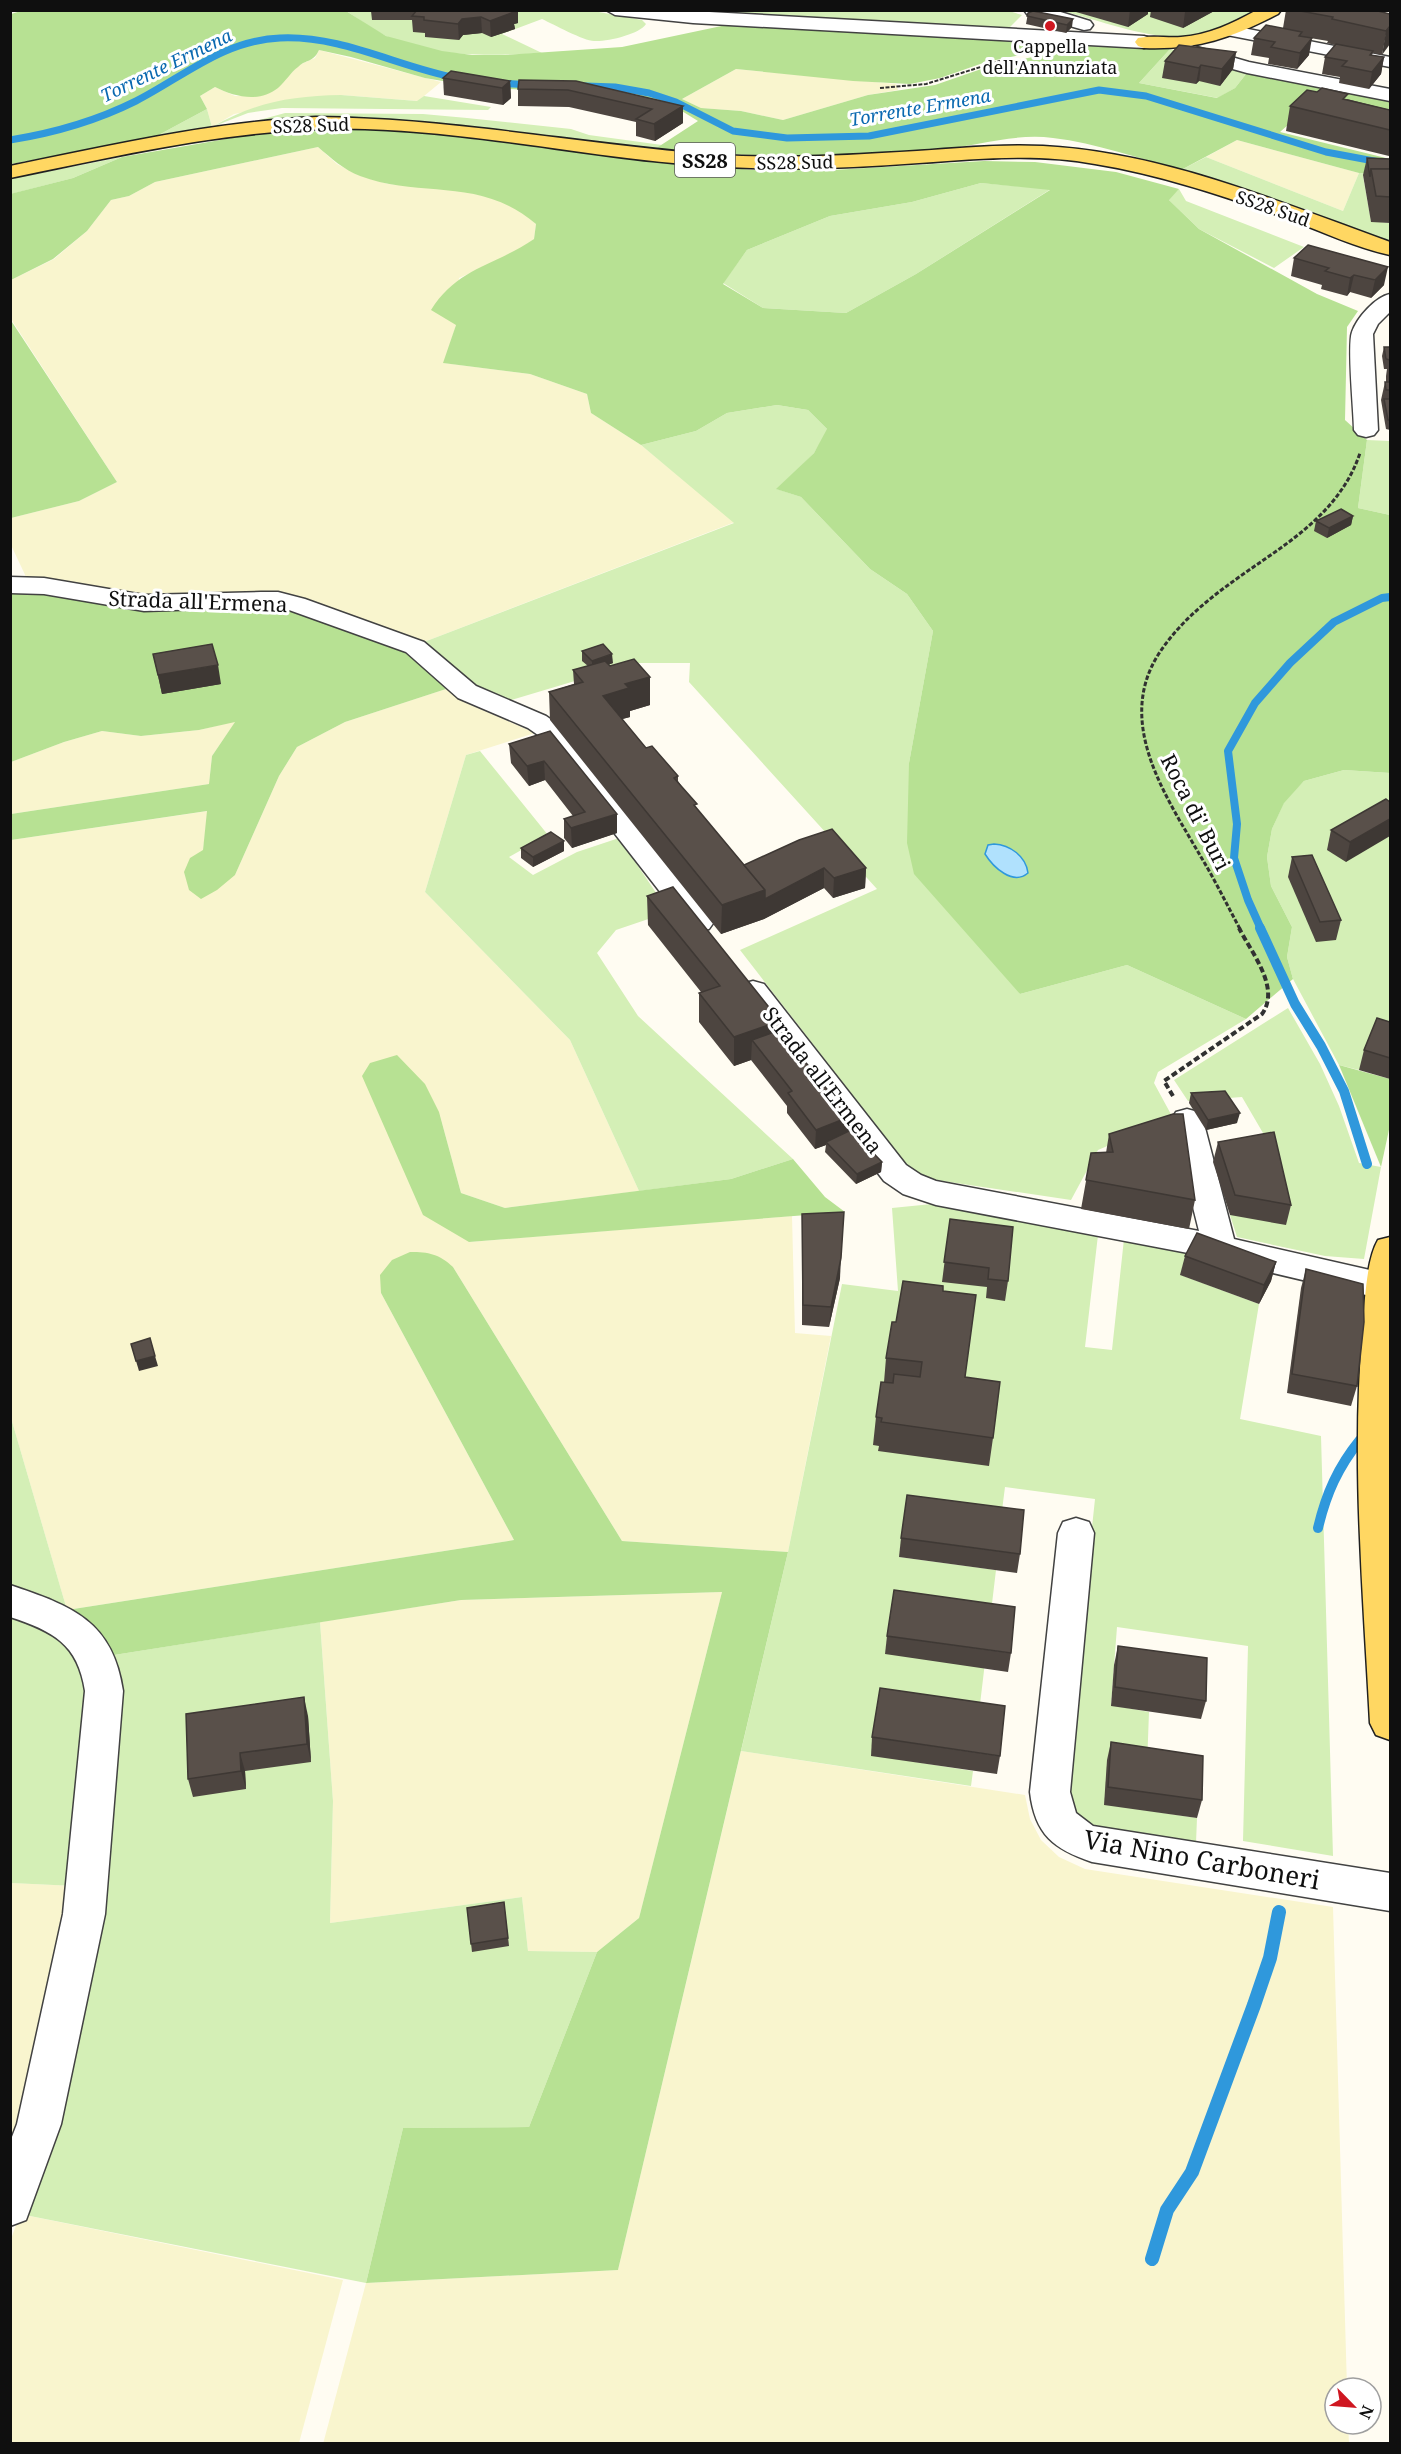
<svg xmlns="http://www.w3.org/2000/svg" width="1401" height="2454" viewBox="0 0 1401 2454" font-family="'Noto Serif',serif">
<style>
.farmland{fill:#f9f5ce}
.green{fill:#d4efb6}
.forest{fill:#b7e193;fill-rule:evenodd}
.water{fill:#b0e1fd;stroke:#2f98dc;stroke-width:1.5}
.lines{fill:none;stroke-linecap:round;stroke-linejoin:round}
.stream-far3{stroke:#2f98dc;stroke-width:7}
.stream-far2{stroke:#2f98dc;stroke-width:8}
.stream-far1{stroke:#2f98dc;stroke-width:10}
.stream{stroke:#2f98dc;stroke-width:14}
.minor-casing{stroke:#424242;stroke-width:3}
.major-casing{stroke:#202020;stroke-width:3}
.path-far2{stroke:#313131;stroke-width:2;stroke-dasharray:4 1.5;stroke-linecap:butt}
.path-far1{stroke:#313131;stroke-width:3;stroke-dasharray:4.5 2;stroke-linecap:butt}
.path{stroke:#313131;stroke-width:4;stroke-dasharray:6 3;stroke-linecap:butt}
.minor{fill:#fff;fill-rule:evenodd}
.major{fill:#ffd762;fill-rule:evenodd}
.wall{fill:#4d4540}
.shaded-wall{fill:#3e3834}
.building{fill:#59504a;stroke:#3e3834;stroke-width:1.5}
.poi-dot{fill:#cf1721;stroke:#fff;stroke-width:2}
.labels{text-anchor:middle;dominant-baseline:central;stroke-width:6;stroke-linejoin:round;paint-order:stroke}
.far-poi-label{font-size:18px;fill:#0f0f0f;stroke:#fff}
.far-water-label{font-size:18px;font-style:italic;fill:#0a69b0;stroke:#fff}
.far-street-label{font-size:18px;fill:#0f0f0f;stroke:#fff}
.shield{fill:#fff;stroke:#575757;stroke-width:1.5}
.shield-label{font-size:20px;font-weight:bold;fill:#0f0f0f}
.street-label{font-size:21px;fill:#0f0f0f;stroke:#fff}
.near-street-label{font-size:26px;fill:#0f0f0f;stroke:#fff}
</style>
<rect width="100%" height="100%" fill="#fffcf2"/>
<g class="farmland">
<polygon points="319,50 441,82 418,101 341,95 234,114 212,127 207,109 200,96 215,87 235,96 258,96 275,90 299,65 315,58"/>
<polygon points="736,69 896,84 898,90 868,95 783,120 741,111 701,108 682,99"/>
<polygon points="1237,140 1359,173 1343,211 1206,157"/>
<polygon points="318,147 337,164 358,175 388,184 458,190 492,198 519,209 536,224 534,239 512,255 459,278 456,325 444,363 530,374 587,394 591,413 641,445 735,522 424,642 27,579 11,545 11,518 79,501 117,482 11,319 11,280 54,259 87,231 111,200 129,196 155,182"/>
<polygon points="446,689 464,702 535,733 466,755 425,892 570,1040 639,1191 505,1208 461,1193 439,1112 469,1242 792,1216 795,1333 831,1336 788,1552 622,1541 453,1267 381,1293 514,1540 67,1610 11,1418 11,840 208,811 203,850 235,875 279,776 297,747 345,722"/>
<polygon points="236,721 212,756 209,784 11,814 11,762 64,742 102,731 141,736 199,730"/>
<polygon points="722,1592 639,1918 597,1952 528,1951 522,1897 330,1923 333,1801 320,1622 461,1600"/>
<polygon points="741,1751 1025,1795 1030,1819 1041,1840 1059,1857 1085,1869 1333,1907 1347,2388 1335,2388 1335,2424 1348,2424 1349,2443 323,2444 366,2283 618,2270"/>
<polygon points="11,1883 75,1886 11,2168"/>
<polygon points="20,2214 343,2280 299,2443 11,2444 10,2242"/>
</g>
<g class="green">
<path d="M588,10L642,20L646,24C640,34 607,42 594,41C584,41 553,24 542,19L502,34L542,53C492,56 432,58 386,36C372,29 359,19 346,11Z"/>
<polygon points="688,10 1006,10 1022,15 1009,28 677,12"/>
<path d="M1063,11H1259C1239,21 1217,33 1194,36C1151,41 1105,22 1063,11Z"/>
<polygon points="1170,49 1250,69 1235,88 1218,98 1139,83"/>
<path d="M341,95L417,101L424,96L491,107L488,110L282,108L248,113L212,127L153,138L207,109L212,127C256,102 291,96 341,95Z"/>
<polygon points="285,113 423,114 467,118 571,129 589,135 662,145 655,149 465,127 302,118 249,123"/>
<polygon points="122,157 73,178 11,194 10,179"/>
<polygon points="1206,157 1343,211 1359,173 1390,175 1363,176 1371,221 1390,223 1390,242 1181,170"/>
<polygon points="981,183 1051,189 916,274 846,313 763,308 723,283 747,250 830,216 912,202"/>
<polygon points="1179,189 1186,201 1304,247 1274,268 1199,229 1168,199"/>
<path d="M777,405L808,410L828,430L814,453L777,489L801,497L870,569L907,594L933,631L909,763L1020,994L1127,965L1246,1019L1158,1072L1154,1083L1173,1118L1098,1150L1071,1200L929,1179L908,1167L740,950L877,889L689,682L690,663H635L505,702C489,696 472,686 459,675C446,665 438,651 424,642L734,523L641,445L696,431L727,413Z"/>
<polygon points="1367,440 1390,441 1390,515 1358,508"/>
<polygon points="480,751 548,835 509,857 533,875 577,852 619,838 669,912 616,930 597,953 638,1016 793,1159 731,1179 639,1191 570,1040 425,892 466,755"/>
<polygon points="1344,770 1390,773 1390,1041 1359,1070 1339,1065 1293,979 1287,957 1292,927 1271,886 1267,857 1272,829 1284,802 1304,781"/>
<polygon points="1288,1008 1320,1064 1339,1106 1359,1163 1381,1167 1364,1259 1325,1256 1237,1237 1230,1215 1269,1152 1263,1133 1242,1097 1188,1101 1174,1080"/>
<polygon points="932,1204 1098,1235 1085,1347 1112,1350 1124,1239 1193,1253 1181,1275 1259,1304 1240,1419 1321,1436 1333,1856 1243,1841 1248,1646 1117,1627 1111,1705 1149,1712 1147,1766 1104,1804 1197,1818 1196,1843 1099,1829 1086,1825 1068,1807 1082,1622 1095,1499 1005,1487 1000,1526 899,1557 996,1570 978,1721 871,1755 973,1771 971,1786 741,1751 788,1552 842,1284 898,1291 892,1208"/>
<polygon points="11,1418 67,1610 11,1592"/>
<polygon points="11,1613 53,1630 89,1667 75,1886 11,1883"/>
<polygon points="320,1622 333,1801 330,1923 522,1897 528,1951 597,1952 529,2127 403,2128 366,2283 20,2214 115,1667 114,1655"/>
</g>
<g class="forest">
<path d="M21,11H346L386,36L442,51L472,55H505L622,47L731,24L1078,43L986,62L940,78L910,84L853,81L736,69L682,99L701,108L741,111L783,120L868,95L935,85L990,66L1094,44L1170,49L1139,83L1217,98L1235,88L1250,69L1390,97V126L1308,107L1280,132L1390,159V175L1359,173L1237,140L1181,170C1140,159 1096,143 1053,138C1014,133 979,146 941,149C845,156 751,159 655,149L698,121L672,105L635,94L484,88L425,78L351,57L319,50C313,63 306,59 298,67C290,73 286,81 278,88C259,103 235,97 215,87L200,96L207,109L153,138L11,164V14Z"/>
<path d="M344,128L420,132L658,162L754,170H833L984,161L1035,162L1116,172L1179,189L1169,200L1199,229L1317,294L1358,311L1347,327L1345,420L1367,440L1358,508L1390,515V773L1344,770L1304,781L1284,803L1272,829L1267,857L1271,886L1292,927L1287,957L1293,979L1246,1019L1127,965L1020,994L914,874L907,843L909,763L933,631L907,594L870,569L801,497L776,489L814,453L827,429L808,410L777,405L727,413L696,431L641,445L591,413L587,394L530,374L443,363L456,325L431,310C458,267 495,266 534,239L536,224C480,176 422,199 360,176C344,170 331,158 318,147L155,182L129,196L111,200L87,231L53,259L11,280L10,194L73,178L122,157L255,134ZM981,183L1050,190L916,274L846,313L763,308L723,284L747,250L830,216L912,202Z"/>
<polygon points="10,319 117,482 79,501 11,518"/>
<polygon points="11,590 30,590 124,607 261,606 289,609 401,649 414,656 446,689 345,722 297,747 279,776 235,875 217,890 201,899 189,890 184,872 190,858 203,850 207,811 11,840 11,814 209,784 212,756 235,722 199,730 141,736 102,731 64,742 11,762"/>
<polygon points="397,1055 425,1084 439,1112 461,1193 505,1208 731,1179 793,1159 825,1197 845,1212 469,1242 423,1215 362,1076 370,1063"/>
<polygon points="1339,1065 1390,1079 1390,1125 1381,1167"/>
<path d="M410,1252C429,1252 439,1254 453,1267L622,1541L788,1552L618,2270L366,2283L403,2128L529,2127L597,1952L639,1918L722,1592L461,1600L114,1655L100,1633L67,1610L514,1540L381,1293L380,1275L392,1260Z"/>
</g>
<path class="water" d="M994,844C1010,845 1026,856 1028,873C1013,886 993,867 985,854L988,845Z"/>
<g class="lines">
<g class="stream-far3">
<polyline points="497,83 532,85"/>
<polyline points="586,86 615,87 649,93 676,102 733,131 787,138 869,136 1099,90 1146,96 1326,152 1390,164"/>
<path d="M10,140C54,133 96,121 136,101C183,77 224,40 280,38C342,35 398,67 457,78"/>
</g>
<polyline class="stream-far2" points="1261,929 1248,900 1234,858 1237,824 1228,751 1255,703 1290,663 1334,622 1382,598 1390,597"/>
<g class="stream-far1">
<polyline points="1260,928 1295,1004 1321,1046 1344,1091 1367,1164"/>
<path d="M1318,1528C1326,1494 1338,1467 1360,1440"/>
</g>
<polyline class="stream" points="1152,2259 1167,2210 1192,2172 1254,2005 1270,1958 1279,1912"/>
<defs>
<g id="minor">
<polygon points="606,10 673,10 1144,36 1150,38 1153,42 1150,46 1144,48 693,23 615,15"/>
<polygon points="1024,10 1054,10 1090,21 1093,25 1090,29 1084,30 1027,14"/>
<polygon points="1233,26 1390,57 1390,67 1227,35 1224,31 1227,27"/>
<polygon points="1190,45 1249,62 1390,89 1390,101 1247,73 1183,55 1181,51 1183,47"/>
<path d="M1390,294V312L1378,324L1373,334L1378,430L1374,435L1366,437L1358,435L1354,430C1354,412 1347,345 1352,332C1357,318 1375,297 1390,294Z"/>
<polygon points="10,577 44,578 144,595 261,592 278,592 305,599 424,642 476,686 546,716 556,723 714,922 709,929 699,931 689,929 538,735 528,728 458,698 406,652 289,610 261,607 144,611 44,594 10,593"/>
<polygon points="753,981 764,984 906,1165 921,1175 936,1181 1199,1231 1171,1120 1176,1112 1187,1109 1198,1112 1203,1120 1234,1239 1383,1273 1390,1273 1390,1297 1383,1299 1188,1253 936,1205 903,1194 884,1181 742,998 738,991 742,984"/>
<path d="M1076,1518L1089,1522L1094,1533L1070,1792L1076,1813L1093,1826L1390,1873V1911L1092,1862C1054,1849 1035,1835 1030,1792L1058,1533L1063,1522Z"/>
<path d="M10,1585C72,1606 113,1621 123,1691L105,1914L61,2124L26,2220L10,2226V2142L17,2124L63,1914L85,1691C78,1644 53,1631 10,1617Z"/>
</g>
<g id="major">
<path d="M1257,10H1281L1278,14C1231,38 1198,50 1144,48L1138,46L1135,42L1138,38C1151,35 1166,38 1181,37C1209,35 1233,23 1257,10Z"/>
<path d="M316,117C452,118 585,145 720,155C785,159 851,155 917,151C959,148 1001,144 1043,146C1163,152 1279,202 1390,242V255C1357,248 1323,232 1291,220C1227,197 1162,175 1095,164C1037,153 978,159 919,163C863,167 807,170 751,168C621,165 495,133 365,129C244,126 128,154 10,178V166C112,145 212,122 316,117Z"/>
<path d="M1390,1237V1740L1376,1735L1370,1723C1363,1590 1351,1458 1363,1325C1365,1301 1366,1261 1378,1240Z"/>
</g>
</defs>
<use href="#minor" class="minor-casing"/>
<use href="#major" class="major-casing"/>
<polyline class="path-far2" points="880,88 926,84 1000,61"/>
<path class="path-far1" d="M1240,929C1227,905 1215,880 1201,857C1167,798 1115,724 1158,655C1184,614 1226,586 1265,559C1306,531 1344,501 1360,453"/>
<path class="path" d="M1173,1096L1164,1081L1262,1014C1281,988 1251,952 1239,928"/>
<use href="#minor" class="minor"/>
<use href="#major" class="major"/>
</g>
<g class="wall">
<polygon points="350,10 518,10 518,23 514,24 515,29 491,37 482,33 463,35 459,40 425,37 425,33 413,32 412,20 372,20 371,11"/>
<polygon points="1076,10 1148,10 1148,14 1128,27 1076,12"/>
<polygon points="1151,10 1216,10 1183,28 1150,17"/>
<polygon points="1286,10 1374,10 1390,14 1382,55 1373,53 1372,55 1384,57 1381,74 1369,89 1339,83 1340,77 1322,74 1325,57 1335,45 1327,43 1328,41 1304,37 1309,55 1297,69 1268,64 1269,58 1251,55 1254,38 1283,28"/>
<polygon points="1028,13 1072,27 1066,33 1026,24"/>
<polygon points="1236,52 1233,69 1220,86 1199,81 1196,84 1162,78 1165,61"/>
<polygon points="443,78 510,81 511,98 503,105 444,95"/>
<polygon points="519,80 683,106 683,123 655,141 636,136 636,122 569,107 518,106 518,89"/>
<polygon points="1347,99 1390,110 1390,155 1389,156 1286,131 1290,106"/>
<polygon points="1367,158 1390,159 1390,223 1371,222 1363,175"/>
<polygon points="1308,245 1384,285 1371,298 1350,292 1347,296 1321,289 1322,285 1291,276 1294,258"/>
<polygon points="1384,347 1390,347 1390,430 1386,429 1381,400 1385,382 1386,382 1386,376 1387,369 1384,369 1382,356"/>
<polygon points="1353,516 1351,525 1327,538 1314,531 1316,521"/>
<polygon points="582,651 613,663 608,665 610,666 650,677 650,705 630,711 630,717 622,719 646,748 678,776 678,781 697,809 744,865 866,868 865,888 833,898 824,888 764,919 721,934 550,720 549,692 574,684 573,670 588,666 582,661"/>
<polygon points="153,654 221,684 162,694"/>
<polygon points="550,731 617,833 572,848 564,838 564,819 573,816 545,780 529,786 511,763 509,744"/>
<polygon points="1390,802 1346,862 1327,850 1331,830"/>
<polygon points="521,848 564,851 533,867 521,858"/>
<polygon points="1292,857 1341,920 1336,940 1316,942 1288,877"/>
<polygon points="647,896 780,1030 849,1117 848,1131 882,1162 881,1172 856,1184 825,1152 826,1145 815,1149 787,1113 787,1106 751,1060 734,1066 699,1022 699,993 701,992 648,925"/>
<polygon points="1390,1022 1390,1079 1359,1070 1364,1050"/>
<polygon points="1191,1093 1237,1123 1206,1130 1189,1103"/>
<polygon points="1109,1134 1195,1200 1189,1229 1081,1209 1091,1153 1106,1153"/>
<polygon points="1218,1142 1291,1205 1286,1225 1230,1215 1213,1162"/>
<polygon points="802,1214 840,1278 829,1327 802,1325"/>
<polygon points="950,1219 1008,1281 1005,1301 986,1298 987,1287 942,1282"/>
<polygon points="1185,1256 1276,1262 1271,1281 1259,1304 1180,1275"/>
<polygon points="1306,1269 1357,1386 1351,1406 1287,1393 1301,1288"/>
<polygon points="943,1291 965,1377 993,1438 989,1466 878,1451 879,1446 873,1445 876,1417 884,1382 886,1358"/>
<polygon points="901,1538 1020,1554 1017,1573 899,1557"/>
<polygon points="887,1636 1011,1653 1008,1672 885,1654"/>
<polygon points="1118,1646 1206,1701 1201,1719 1111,1706 1114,1665"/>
<polygon points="308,1716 311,1762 245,1771 246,1789 193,1797 188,1779"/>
<polygon points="872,1737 1000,1756 997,1774 871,1756"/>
<polygon points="1111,1742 1202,1800 1197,1818 1104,1805 1107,1760"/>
<polygon points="504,1902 509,1946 472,1952 467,1908"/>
</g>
<g class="shaded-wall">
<polygon points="508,10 518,10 518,23 514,24 515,29 491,37 490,21"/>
<polygon points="1130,10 1148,10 1148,14 1128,27"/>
<polygon points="1187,10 1216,10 1183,28 1185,12"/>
<polygon points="481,17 482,33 463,35 459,40 458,24 462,19"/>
<polygon points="1073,19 1072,27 1066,33 1067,25"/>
<polygon points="1390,26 1390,44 1382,55 1386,31"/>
<polygon points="1312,38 1309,55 1297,69 1300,53"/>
<polygon points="1236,52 1233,69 1220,86 1222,69"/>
<polygon points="1384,57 1381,74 1369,89 1372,72"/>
<polygon points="1201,65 1199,81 1196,84 1199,68"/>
<polygon points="510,81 511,98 503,105 502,88"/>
<polygon points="683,106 683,123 655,141 654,124"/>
<polygon points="1388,267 1384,285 1371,298 1375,280"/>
<polygon points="1354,275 1350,292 1347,296 1350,278"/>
<polygon points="1353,516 1351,525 1327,538 1329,528"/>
<polygon points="612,654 613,663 592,670 592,661"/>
<polygon points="218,665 221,684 162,694 158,675"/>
<polygon points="650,677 650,705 630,711 630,717 604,724 603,696 625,684"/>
<polygon points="544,761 545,780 529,786 527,766"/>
<polygon points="617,814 617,833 572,848 571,828"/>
<polygon points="1390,819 1390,836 1346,862 1350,842"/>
<polygon points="564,841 564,851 533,867 533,857"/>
<polygon points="824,868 824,888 764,919 721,934 722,905"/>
<polygon points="866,868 865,888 833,898 834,878"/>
<polygon points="780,1021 779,1050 752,1040 751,1060 734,1066 734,1037"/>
<polygon points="1240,1113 1237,1123 1206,1130 1208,1120"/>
<polygon points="849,1117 848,1137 826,1142 826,1145 815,1149 816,1130"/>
<polygon points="882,1162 881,1172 856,1184 857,1174"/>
<polygon points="841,1258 840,1278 829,1327 831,1307"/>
<polygon points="1276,1262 1271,1281 1259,1304 1264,1285"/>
<polygon points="155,1356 158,1366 139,1371 136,1361"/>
<polygon points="304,1697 308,1716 311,1762 307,1744"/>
<polygon points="240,1753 245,1771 246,1789 241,1771"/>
</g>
<g class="building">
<polygon points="417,10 510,10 514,12 490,21 481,17 462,19 458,24 424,20 424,17 412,16"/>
<polygon points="1295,10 1374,10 1390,14 1390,26 1386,31 1332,19 1333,17"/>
<polygon points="1033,11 1073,19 1067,25 1027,16 1028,13"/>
<polygon points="1266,25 1302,32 1299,36 1312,38 1300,53 1271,47 1275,42 1254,38"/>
<polygon points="1336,44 1373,51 1370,55 1384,57 1372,72 1342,66 1347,61 1325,57"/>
<polygon points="1179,45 1236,52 1222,69 1201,65 1199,68 1165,61"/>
<polygon points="451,71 510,81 502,88 443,78"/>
<polygon points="519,80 576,81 683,106 654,124 636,119 652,109 568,90 518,89"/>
<polygon points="1322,88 1348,94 1343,99 1390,110 1390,130 1290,106 1307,90 1317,92"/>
<polygon points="1367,158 1390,159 1390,169 1371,169 1370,177"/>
<polygon points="1371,169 1390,169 1390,197 1376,196"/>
<polygon points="1308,245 1388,267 1375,280 1354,275 1350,278 1325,271 1329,268 1294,258"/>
<polygon points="1384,347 1390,347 1390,360 1386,359"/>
<polygon points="1385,382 1390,382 1390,390 1386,390"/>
<polygon points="1384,399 1390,399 1390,420 1388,420"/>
<polygon points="1341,509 1353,516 1329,528 1316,521"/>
<polygon points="212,644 218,665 158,675 153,654"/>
<polygon points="603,644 612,654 592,661 582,651"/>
<polygon points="634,659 650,677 625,684 629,688 603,696 646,748 652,746 678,776 674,778 697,804 694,805 765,890 722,905 549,692 583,682 573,670 605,661 610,666"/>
<polygon points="550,731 617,814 571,828 564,819 585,812 544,761 527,766 509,744"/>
<polygon points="1386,799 1390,802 1390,819 1350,842 1331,830"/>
<polygon points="832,829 866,868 834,878 824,868 765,899 765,890 744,865 799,840"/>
<polygon points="551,832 564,841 533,857 521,848"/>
<polygon points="1312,855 1341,920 1320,922 1292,857"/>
<polygon points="673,887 780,1021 734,1037 699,993 720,986 647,896"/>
<polygon points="1377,1018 1390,1022 1390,1058 1364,1050"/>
<polygon points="780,1030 849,1117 816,1130 788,1093 792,1091 752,1040"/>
<polygon points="1225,1091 1240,1113 1208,1120 1191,1093"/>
<polygon points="1173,1114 1183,1114 1195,1200 1086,1180 1091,1153 1113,1152 1109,1134"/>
<polygon points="851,1130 882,1162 857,1174 826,1142"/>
<polygon points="1274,1132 1291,1205 1235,1195 1218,1142"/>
<polygon points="844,1212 841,1258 831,1307 803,1305 802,1214"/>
<polygon points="950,1219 1013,1227 1008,1281 988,1279 989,1268 944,1262"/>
<polygon points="1197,1233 1276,1262 1264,1285 1185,1256"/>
<polygon points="1306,1269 1363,1284 1364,1322 1357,1386 1292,1374"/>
<polygon points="903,1281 943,1286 943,1291 976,1295 965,1377 1000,1382 993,1438 881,1422 882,1418 876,1417 881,1382 893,1383 894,1374 920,1377 922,1362 886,1358 892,1322 896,1322"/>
<polygon points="150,1338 155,1356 136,1361 131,1344"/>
<polygon points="907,1495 1024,1510 1020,1554 901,1538"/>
<polygon points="894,1590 1015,1607 1011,1653 887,1636"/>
<polygon points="1118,1646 1207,1658 1206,1701 1115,1687"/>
<polygon points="880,1688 1005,1706 1000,1756 872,1737"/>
<polygon points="304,1697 307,1744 240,1753 241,1771 188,1779 186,1714"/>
<polygon points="1111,1742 1203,1756 1202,1800 1108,1787"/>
<polygon points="504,1902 508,1938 471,1944 467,1908"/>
</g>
<circle class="poi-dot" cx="1050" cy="26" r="6"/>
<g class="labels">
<g class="far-poi-label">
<text x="1050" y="46">Cappella<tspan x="1050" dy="21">dell'Annunziata</tspan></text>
</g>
<g class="far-water-label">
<text transform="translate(166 65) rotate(-26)">Torrente Ermena</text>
<text transform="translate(920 107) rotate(-10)">Torrente Ermena</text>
</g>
<g class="far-street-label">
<text transform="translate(311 125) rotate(-2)">SS28 Sud</text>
<text transform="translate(795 162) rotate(-1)">SS28 Sud</text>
<text transform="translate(1273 208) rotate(19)">SS28 Sud</text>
</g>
<rect class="shield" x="675" y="143" width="60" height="34" rx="4.5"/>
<g class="shield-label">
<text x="705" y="160">SS28</text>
</g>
<g class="street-label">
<text transform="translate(198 601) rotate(2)">Strada all'Ermena</text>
<text transform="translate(1196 812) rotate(63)">Roca di' Buri</text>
<text transform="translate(823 1080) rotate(52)">Strada all'Ermena</text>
</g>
<g class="near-street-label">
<text transform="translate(1202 1859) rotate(10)">Via Nino Carboneri</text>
</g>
</g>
<rect width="1401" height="2454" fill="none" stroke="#0f0f0f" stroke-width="24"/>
<g transform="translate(1353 2406) rotate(115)"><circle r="28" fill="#ffffff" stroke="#9f9f9f" stroke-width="1.5"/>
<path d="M0-4.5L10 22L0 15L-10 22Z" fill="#cf1721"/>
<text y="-9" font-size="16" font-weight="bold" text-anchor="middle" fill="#0f0f0f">N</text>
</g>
</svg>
